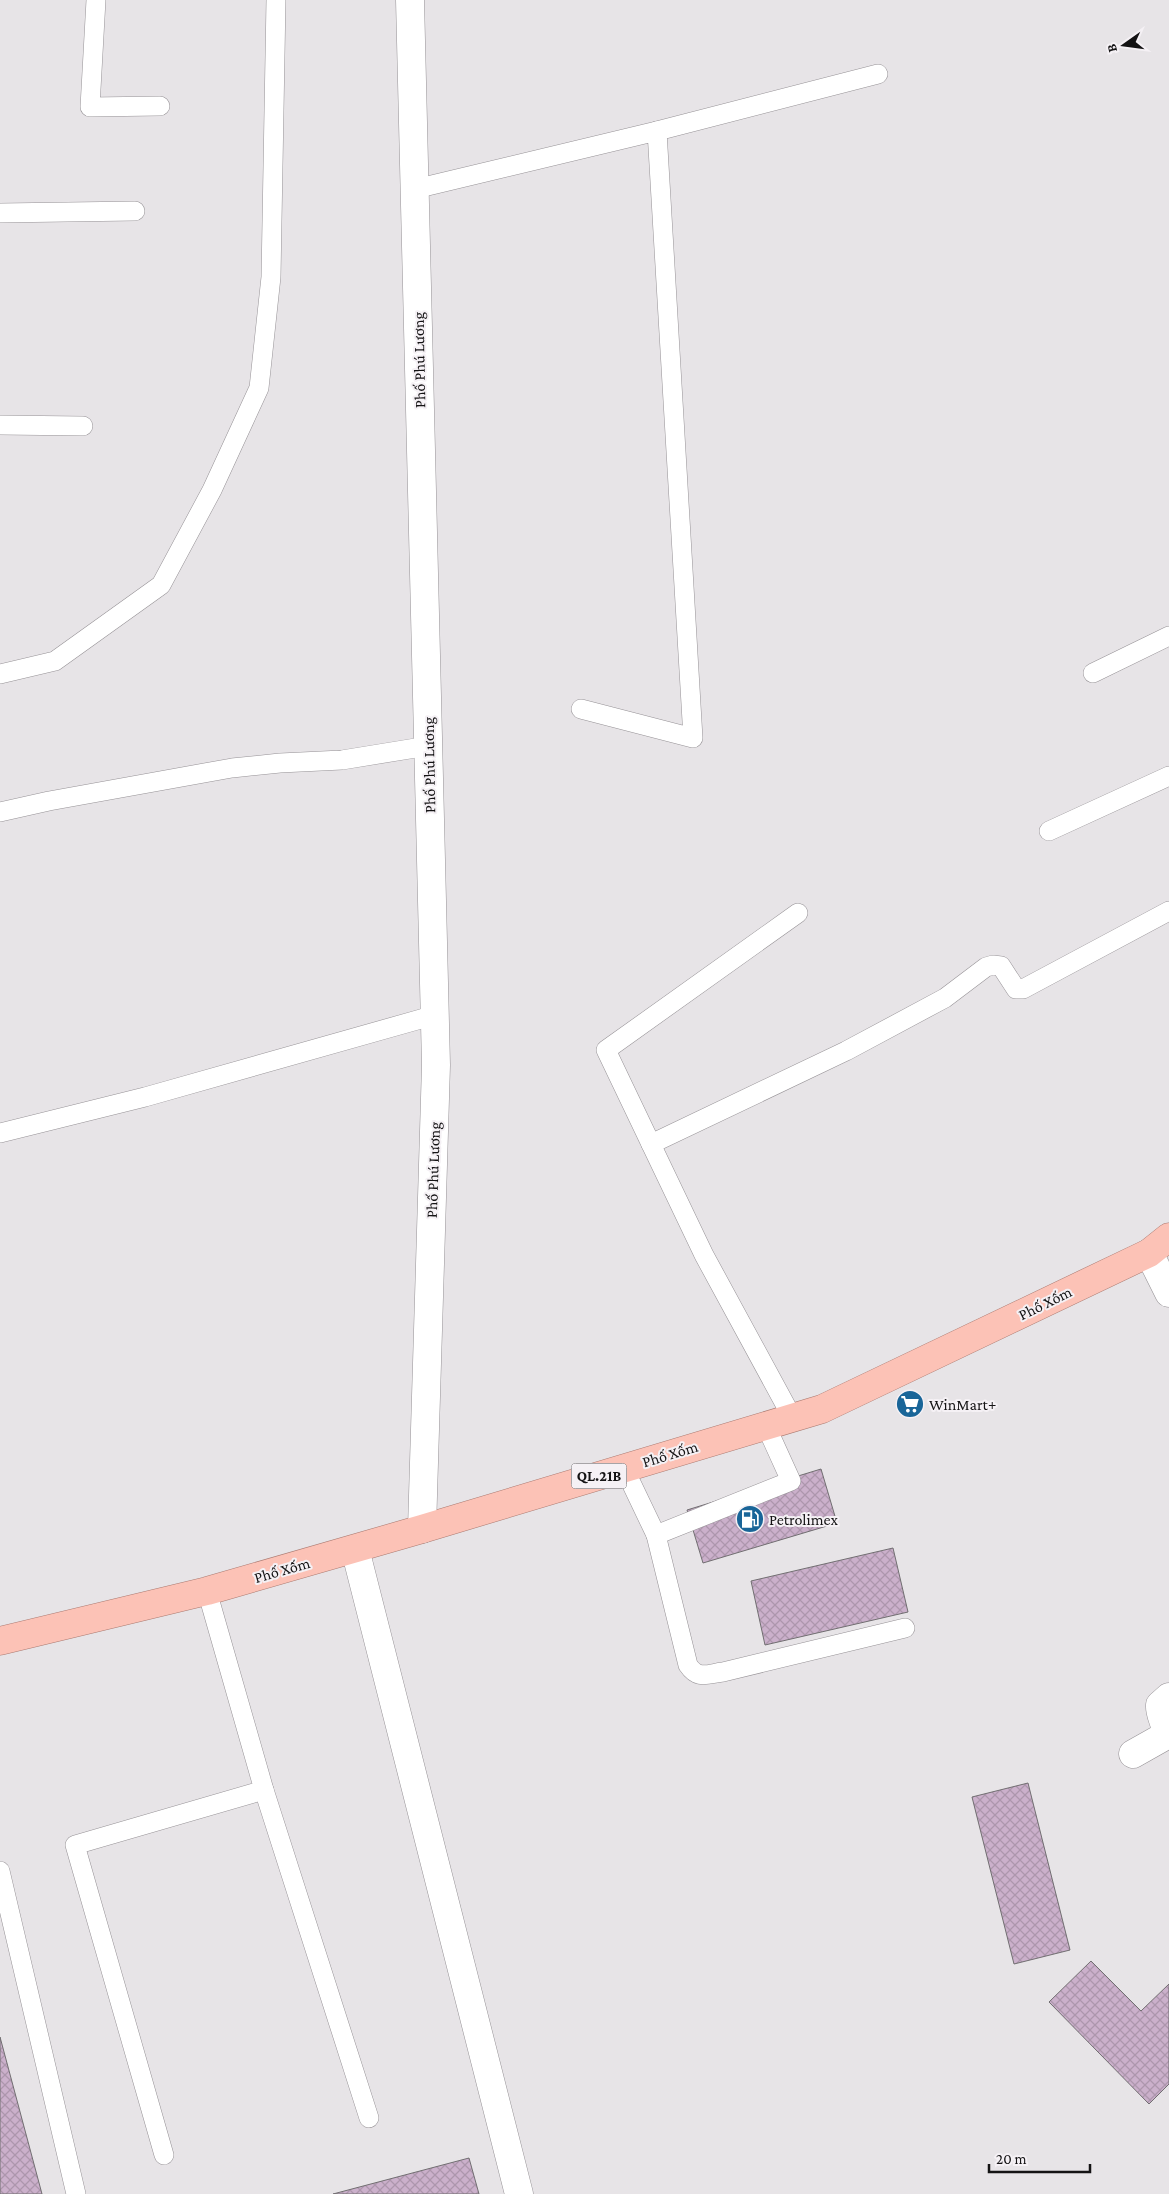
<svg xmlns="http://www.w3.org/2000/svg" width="1169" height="2194" viewBox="0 0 1169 2194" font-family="'Crimson Pro',serif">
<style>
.building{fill:url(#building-cross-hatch);stroke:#716e71}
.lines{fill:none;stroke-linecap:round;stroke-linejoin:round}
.service-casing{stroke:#969296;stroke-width:20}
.minor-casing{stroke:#969296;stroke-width:29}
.trunk-casing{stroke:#aa7a71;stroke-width:29}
.service{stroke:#fff;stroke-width:19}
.minor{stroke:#fff;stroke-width:28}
.trunk{stroke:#fcc2b6;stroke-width:28}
.labels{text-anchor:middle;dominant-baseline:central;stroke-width:4;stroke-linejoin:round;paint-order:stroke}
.shield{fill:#f5f1f5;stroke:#585658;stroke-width:1}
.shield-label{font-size:15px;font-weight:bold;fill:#141314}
.street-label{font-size:16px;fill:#141314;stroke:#f5f1f5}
.poi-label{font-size:16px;fill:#141314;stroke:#f5f1f5;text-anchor:start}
</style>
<defs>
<pattern id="building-cross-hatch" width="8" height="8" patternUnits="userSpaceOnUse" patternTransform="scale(1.25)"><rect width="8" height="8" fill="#cbb0cb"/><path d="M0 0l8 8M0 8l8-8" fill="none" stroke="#ad96ad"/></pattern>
</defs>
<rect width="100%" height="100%" fill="#e7e4e7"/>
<g class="building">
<polygon points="821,1469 837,1523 703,1563 687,1510"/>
<polygon points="893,1548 908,1612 765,1645 751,1581"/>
<polygon points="1028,1783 1070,1950 1014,1964 972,1797"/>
<polygon points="1091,1961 1141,2011 1169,1984 1169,2084 1149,2104 1049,2002"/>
<polygon points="0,2037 42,2194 0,2194"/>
<polygon points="469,2158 479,2194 333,2194"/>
</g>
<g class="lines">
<defs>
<g id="service">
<polyline points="96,0 90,107 160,106"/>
<polyline points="657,131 878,74"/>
<polyline points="415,189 657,131 693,738 581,709"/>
<polyline points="0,213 135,211"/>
<polyline points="0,425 83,426"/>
<polyline points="1093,673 1169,636"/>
<polyline points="0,674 55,661 161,585 212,490 259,388 271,277 276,0"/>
<polyline points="0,812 49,801 232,768 280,763 342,760 428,746"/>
<polyline points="1049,831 1169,776"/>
<polyline points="0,1133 145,1097 435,1015"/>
<polyline points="651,1144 846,1051 945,998 986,967 993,965 1001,966 1016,989 1023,989 1169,911"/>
<polyline points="792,1417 704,1255 606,1050 798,913"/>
<polyline points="624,1468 656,1535 791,1481 766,1426"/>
<path d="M656,1535L688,1665C698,1680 707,1674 723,1672L905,1628"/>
<polyline points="264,1790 369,2118"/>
<polyline points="0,1871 76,2194"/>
<polyline points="164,2155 75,1845 264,1790 207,1591"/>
</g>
<g id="minor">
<polyline points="410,0 436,1065 422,1529"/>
<polyline points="1149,1253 1169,1293"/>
<polyline points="355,1549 519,2194"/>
<path d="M1133,1754L1165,1736C1168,1725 1159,1716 1160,1705L1169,1697"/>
</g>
<polyline id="trunk" points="0,1641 207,1591 422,1529 822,1409 1149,1253 1169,1237"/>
</defs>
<use href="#service" class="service-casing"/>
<use href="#minor" class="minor-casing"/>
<use href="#trunk" class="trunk-casing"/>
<use href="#service" class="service"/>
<use href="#minor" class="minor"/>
<use href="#trunk" class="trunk"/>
</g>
<defs>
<symbol id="supermarket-disc" viewBox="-11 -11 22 22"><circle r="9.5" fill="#196598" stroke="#f5f1f5"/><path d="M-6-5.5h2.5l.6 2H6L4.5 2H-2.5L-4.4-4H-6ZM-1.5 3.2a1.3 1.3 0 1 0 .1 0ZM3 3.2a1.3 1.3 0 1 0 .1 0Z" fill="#fff"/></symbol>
<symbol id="fuel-disc" viewBox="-11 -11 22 22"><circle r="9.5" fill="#196598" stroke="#f5f1f5"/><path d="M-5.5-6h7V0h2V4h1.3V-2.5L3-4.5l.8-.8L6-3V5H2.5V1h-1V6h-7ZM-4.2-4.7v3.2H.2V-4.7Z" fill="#fff"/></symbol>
</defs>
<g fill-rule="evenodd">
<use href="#supermarket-disc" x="894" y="1388" width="32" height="32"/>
<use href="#fuel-disc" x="734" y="1503" width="32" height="32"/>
</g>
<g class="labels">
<rect class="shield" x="571.5" y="1463.5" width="55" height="25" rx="4"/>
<g class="shield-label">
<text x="599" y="1476">QL.21B</text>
</g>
<g class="street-label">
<text transform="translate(419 360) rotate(-91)">Phố Phú Lương</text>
<text transform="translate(429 765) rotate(-91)">Phố Phú Lương</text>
<text transform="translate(433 1170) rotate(-88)">Phố Phú Lương</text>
<text transform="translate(1045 1303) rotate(-26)">Phố Xốm</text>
<text transform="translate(670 1454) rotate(-17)">Phố Xốm</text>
<text transform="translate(282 1570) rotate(-16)">Phố Xốm</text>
</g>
<g class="poi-label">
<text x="929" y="1404">WinMart+</text>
<text x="769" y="1519">Petrolimex</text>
</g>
</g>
<g transform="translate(1124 45) rotate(256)" stroke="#f5f1f5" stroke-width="4" paint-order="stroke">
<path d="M0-4L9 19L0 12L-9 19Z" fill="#141314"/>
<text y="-8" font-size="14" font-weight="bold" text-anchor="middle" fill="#141314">B</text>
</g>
<path d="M989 2164v8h101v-8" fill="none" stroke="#141314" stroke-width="2.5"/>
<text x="996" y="2164" font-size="15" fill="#141314" stroke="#f5f1f5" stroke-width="4" paint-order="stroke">20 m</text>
</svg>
